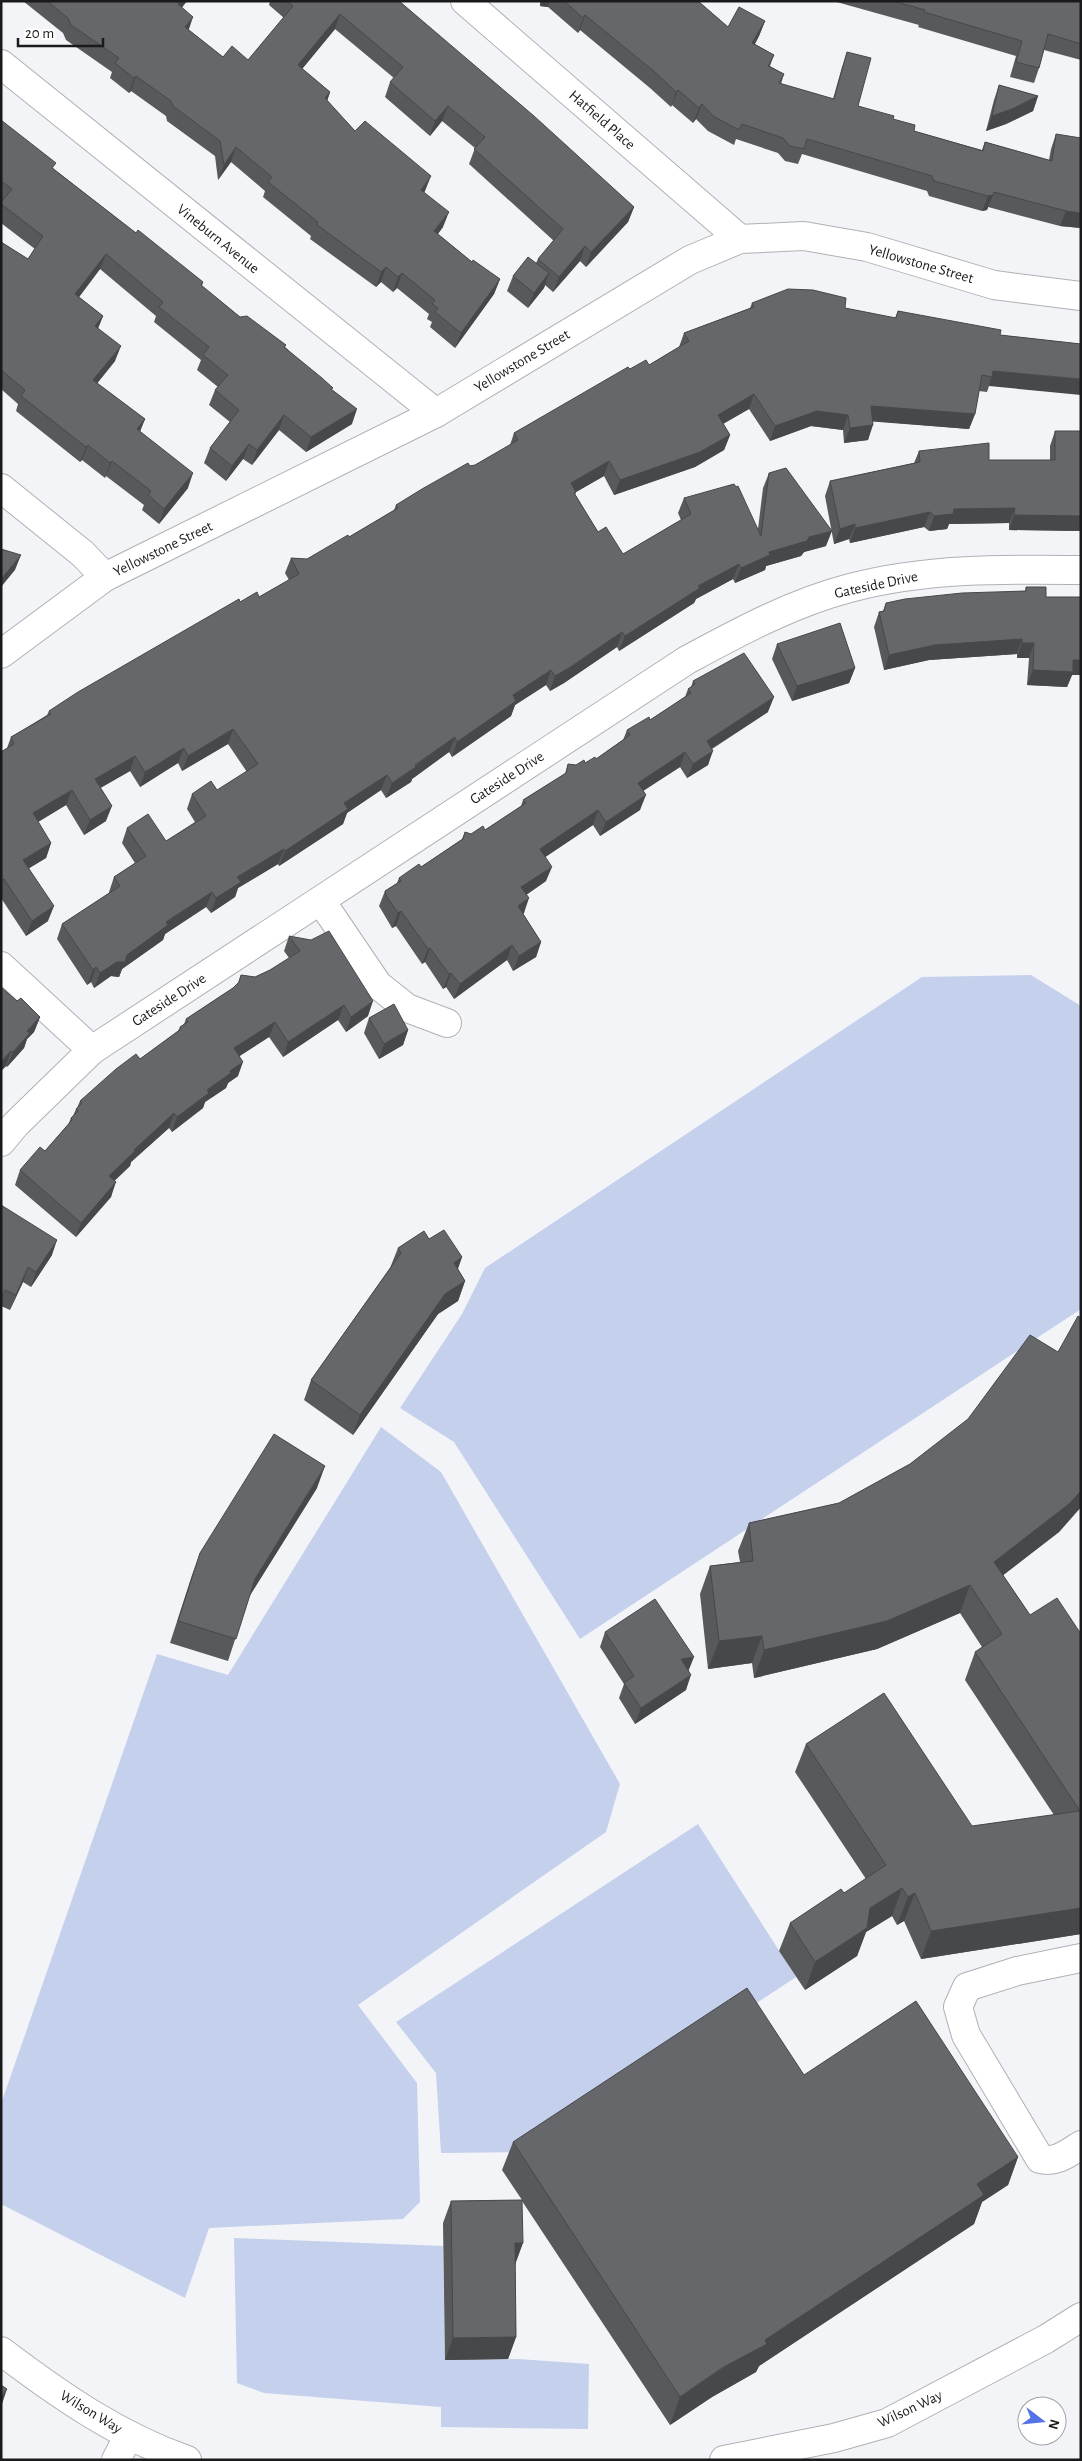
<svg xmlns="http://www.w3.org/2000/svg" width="1082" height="2461" viewBox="0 0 1082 2461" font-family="'Alegreya Sans',sans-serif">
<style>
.green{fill:#c5d0ed}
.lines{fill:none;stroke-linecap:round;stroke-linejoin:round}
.minor-casing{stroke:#b0b1b5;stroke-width:30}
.minor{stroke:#fff;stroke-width:28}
.wall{fill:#58595b}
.shaded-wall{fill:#47484a}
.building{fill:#66676a;stroke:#47484a}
.labels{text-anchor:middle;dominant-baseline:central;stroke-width:4;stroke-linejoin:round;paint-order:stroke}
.street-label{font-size:15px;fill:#1a1a1c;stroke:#fff}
</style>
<rect width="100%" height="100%" fill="#f2f4f8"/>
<g class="green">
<polygon points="1031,975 1081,1006 1081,1309 580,1639 454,1442 400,1408 462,1314 485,1268 922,977"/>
<polygon points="381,1427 441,1472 620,1784 606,1832 358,2005 417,2083 420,2202 403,2219 209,2228 185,2298 1,2204 1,2104 157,1654 228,1675"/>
<polygon points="698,1824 796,1977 531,2152 441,2153 436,2073 396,2022"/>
<polygon points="234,2238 443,2246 445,2360 518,2359 589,2364 588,2429 441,2427 441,2407 264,2393 237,2383"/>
</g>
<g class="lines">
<defs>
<g id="minor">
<polyline points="465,1 740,239"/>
<polyline points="1,64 436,413"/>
<polyline points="1,488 83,554 105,577"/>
<polyline points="1,654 105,577 436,413 690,260 740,239 804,236 867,247 994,285 1081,296"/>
<polyline points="321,901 378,985 407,1008 447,1023"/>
<polyline points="1,966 92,1050"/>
<path d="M1,1142L16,1124L92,1050L687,660C739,632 792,603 850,588C925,568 1004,569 1081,570"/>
<path d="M1081,1958L1017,1971L967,1987L958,2007L966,2035L1040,2159C1056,2163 1067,2154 1081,2145"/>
<path d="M1,2351C59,2395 118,2436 187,2460"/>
<polyline points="116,2460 129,2435"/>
<polyline points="724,2460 834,2438 887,2423 1046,2339 1081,2317"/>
</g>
</defs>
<use href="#minor" class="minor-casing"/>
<use href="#minor" class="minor"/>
</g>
<g class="wall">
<polygon points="23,1 187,1 182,7 189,30 223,57 248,60 284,18 269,5 270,1 399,1 634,207 628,222 586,267 580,261 553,292 545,285 544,288 528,308 507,291 513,276 536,263 538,259 554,241 469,164 475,148 442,121 430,136 385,97 390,82 394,78 335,29 302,69 330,92 327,101 355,131 425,191 424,192 443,227 438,234 472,262 500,279 494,294 455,348 430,327 432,322 427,319 429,314 397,288 393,292 381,282 376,287 310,239 311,236 263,197 265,191 231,162 218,180 215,156 167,121 166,116 131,91 129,93 110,78 112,72 66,40 63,33"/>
<polygon points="540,1 698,1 728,27 765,21 759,36 755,44 774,55 770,66 784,74 781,84 833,99 842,67 847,52 858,106 893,119 914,131 982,150 985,142 1049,160 1051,149 1056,134 1081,228 1060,226 988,207 987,210 982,211 929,196 927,191 802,154 798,164 785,161 778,153 736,139 734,145 708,131 696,119 693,123 672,105 671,107 650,88 580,30 578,33 548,7 540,6"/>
<polygon points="833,1 1081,1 1081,60 1044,50 1039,68 1034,83 1010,77 1016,56 918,27 919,25"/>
<polygon points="999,85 1038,96 1033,111 1006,124 986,131 994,100"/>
<polygon points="1,120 54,169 136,233 203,282 202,286 240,317 286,345 285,347 332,390 352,424 306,452 279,430 252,465 243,459 226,481 204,463 210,448 230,422 209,405 215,390 218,387 197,370 201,360 154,322 156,316 100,269 79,297 103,316 98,328 115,361 97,383 145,419 140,431 188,488 159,524 142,510 144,505 106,476 105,478 82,460 80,462 16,411 18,404 1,389 1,242 28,259 35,249 1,223 1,202 2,201 1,200"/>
<polygon points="752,303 845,308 895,318 898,311 1000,335 1081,344 989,386 987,392 979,391 975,414 969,429 873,421 868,440 844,443 843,430 811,426 770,441 749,409 723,424 730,435 724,450 695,467 614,495 604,476 576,492 575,494 598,532 623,554 681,520 678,513 684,498 758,529 763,488 769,473 826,546 804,552 801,556 766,566 765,570 735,583 733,579 696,599 694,603 619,651 617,647 564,683 550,691 546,685 515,705 511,716 452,757 449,752 412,779 411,782 386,798 381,790 347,813 343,824 279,866 278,864 238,888 235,897 211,913 206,907 165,934 163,940 122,969 119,977 111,976 94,988 91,982 87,985 57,939 62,924 109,893 109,892 114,877 135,863 122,843 127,828 166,841 195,822 187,809 192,794 217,790 247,772 228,744 182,771 178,763 140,787 130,771 100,788 106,821 84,835 66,805 38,822 51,843 46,858 29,868 48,921 26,936 1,898 1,752 7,748 11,737 47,715 49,711 240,602 259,597 289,580 285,573 291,558 307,559 349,537 394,510 396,505 470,466 475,465 510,445 514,433 630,369 649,365 679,347 684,333 750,308"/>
<polygon points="1055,431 1081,431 1081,531 1009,530 1009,523 949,524 947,529 929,531 924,527 850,543 849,539 834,544 825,496 830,481 914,463 919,451 989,460 1050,460 1050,446"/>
<polygon points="1026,587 1046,597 1072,675 1067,687 1027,685 1029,658 1017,658 1017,654 929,660 884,670 874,627 879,612 883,611 886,603 1025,591"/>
<polygon points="777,644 855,668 849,683 792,701 772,659"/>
<polygon points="693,681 768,712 712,749 708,765 687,778 680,767 643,791 640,810 600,836 593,825 545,857 546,881 526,895 524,913 523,914 541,942 536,957 513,971 507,960 454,999 446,987 443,989 425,962 422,964 396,926 392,928 382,911 379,906 385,891 397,883 399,878 421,867 462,839 465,832 471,834 485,830 521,806 523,800 565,774 568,764 576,765 585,763 596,759 623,740 627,730 650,720 685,697 688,689 691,687"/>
<polygon points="289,936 368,1016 346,1032 338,1020 283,1057 269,1037 239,1056 238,1076 228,1083 226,1088 205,1102 203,1108 172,1132 169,1128 131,1162 130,1166 115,1180 111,1197 76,1237 15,1185 20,1170 45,1151 68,1125 71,1118 73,1116 76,1109 77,1108 80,1101 140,1059 178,1031 180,1027 184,1024 186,1019 233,988 238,983 241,975 255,977 270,970 289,958 284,951"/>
<polygon points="1,987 17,1001 40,1017 34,1032 27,1039 24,1048 7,1067 6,1066 1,1071"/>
<polygon points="369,1018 408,1030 403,1045 379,1059 364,1033"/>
<polygon points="1,1205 52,1255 31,1287 23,1282 10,1310 1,1306"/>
<polygon points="429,1239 462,1257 458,1269 465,1281 458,1301 438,1314 353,1435 304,1400 311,1380 390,1268 398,1248"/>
<polygon points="1081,1318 1081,1507 1059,1532 1003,1575 1030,1615 1081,1634 1081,1934 921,1959 904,1921 897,1925 892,1916 866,1932 857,1956 805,1990 779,1951 790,1923 844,1893 866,1879 795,1772 806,1744 972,1826 1054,1815 965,1680 975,1652 982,1647 960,1613 877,1649 754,1678 752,1663 708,1669 700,1594 710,1566 740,1562 738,1551 749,1523 839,1503 910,1464 1058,1352"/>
<polygon points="317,1488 249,1597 228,1661 170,1643 192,1575 200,1553"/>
<polygon points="605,1632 689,1671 686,1690 635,1724 619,1698 624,1684 600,1647"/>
<polygon points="804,2075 1018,2157 1008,2185 982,2202 974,2224 759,2366 756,2372 712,2397 670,2425 522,2201 515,2265 516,2337 508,2359 445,2360 443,2223 451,2201 522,2200 502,2170 513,2142"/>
</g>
<g class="shaded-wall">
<polygon points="181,1 187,1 173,19 178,4"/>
<polygon points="542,1 550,1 548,7 540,6"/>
<polygon points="340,14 335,29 293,80 298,65"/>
<polygon points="585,15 580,30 578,33 583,18"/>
<polygon points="193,17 188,32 185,27"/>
<polygon points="765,21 759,36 747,58 752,43"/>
<polygon points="136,76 131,91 129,93 134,78"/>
<polygon points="678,90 672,105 671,107 676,92"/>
<polygon points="330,92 325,107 325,98"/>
<polygon points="1038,96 1033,111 1006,124 986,131 992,116"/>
<polygon points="702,104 696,119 693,123 699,108"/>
<polygon points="448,106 442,121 430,136 435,121"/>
<polygon points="236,147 231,162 218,180 224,165"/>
<polygon points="431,176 425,191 415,205 421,190"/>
<polygon points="993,195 987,210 982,211 988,196"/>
<polygon points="634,207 628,222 586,267 591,252"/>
<polygon points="1066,211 1081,213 1081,228 1060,226"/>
<polygon points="449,212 443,227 428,246 434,231"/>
<polygon points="585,246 580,261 553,292 559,277"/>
<polygon points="106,254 100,269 70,309 75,294"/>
<polygon points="386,267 381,282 376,287 381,272"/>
<polygon points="402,273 397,288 393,292 398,277"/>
<polygon points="549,273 544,288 528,308 534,293"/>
<polygon points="500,279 494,294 455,348 461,333"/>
<polygon points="103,316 97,331 95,326"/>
<polygon points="121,346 115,361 88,395 93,380"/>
<polygon points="993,371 1081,379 1081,395 989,386"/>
<polygon points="754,394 749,409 712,430 718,415"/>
<polygon points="871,406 975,414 969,429 866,421"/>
<polygon points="357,409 352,424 306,452 311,437"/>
<polygon points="817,411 848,415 843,430 811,426 770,441 775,426"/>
<polygon points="284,415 279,430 252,465 257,450"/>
<polygon points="145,419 139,434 137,429"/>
<polygon points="873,425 868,440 844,443 850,428"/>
<polygon points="730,435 724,450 695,467 614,495 620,480"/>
<polygon points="249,444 243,459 226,481 232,466"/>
<polygon points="88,445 82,460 80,462 86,447"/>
<polygon points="112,461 106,476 105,478 110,463"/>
<polygon points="609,461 604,476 576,492 570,507 571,483"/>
<polygon points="193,473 188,488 159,524 164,509"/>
<polygon points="1015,508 1009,523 949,524 947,529 929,531 934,516 954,509"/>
<polygon points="930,512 924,527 850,543 855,528"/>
<polygon points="1014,515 1081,516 1081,531 1009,530"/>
<polygon points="855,524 849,539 834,544 840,529"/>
<polygon points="832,531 826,546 804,552 801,556 766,566 765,570 735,583 741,568 769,552 809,537"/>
<polygon points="21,555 15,570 1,587 1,579"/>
<polygon points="739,564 733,579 696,599 694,603 619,651 625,636 698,586"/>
<polygon points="622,632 617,647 564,683 550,691 555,676"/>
<polygon points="1022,639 1017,654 929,660 884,670 889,655 935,645"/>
<polygon points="1022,643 1034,643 1029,658 1017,658"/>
<polygon points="1073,660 1081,660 1081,675 1072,675 1067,687 1027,685 1033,670"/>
<polygon points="855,668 849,683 792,701 797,686"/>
<polygon points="551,670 546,685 515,705 511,716 452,757 457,742 513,695"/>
<polygon points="774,697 768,712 701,755 707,741"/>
<polygon points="233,729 228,744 182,771 188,756"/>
<polygon points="455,737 449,752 412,779 411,782 386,798 392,783"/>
<polygon points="184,748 178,763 140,787 145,772"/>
<polygon points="713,751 708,765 687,778 693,764"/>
<polygon points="685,752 680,767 632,798 638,783"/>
<polygon points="135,756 130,771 90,794 95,779"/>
<polygon points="387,775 381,790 347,813 343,824 279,866 285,851 344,803"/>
<polygon points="72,790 66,805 28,828 33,813"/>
<polygon points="646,795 640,810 600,836 606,822"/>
<polygon points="112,806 106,821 84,835 90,820"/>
<polygon points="598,810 593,825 535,864 540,849"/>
<polygon points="51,843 46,858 18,875 23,860"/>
<polygon points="284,849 278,864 238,888 235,897 211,913 216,898 237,877"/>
<polygon points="552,867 546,881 516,902 521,887"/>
<polygon points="212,892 206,907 165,934 163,940 122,969 119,977 111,976 94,988 100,973 127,955 166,922"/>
<polygon points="529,898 524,913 512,921 518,906"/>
<polygon points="54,906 48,921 26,936 32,921"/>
<polygon points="401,911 396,926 392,928 398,913"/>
<polygon points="541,942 536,957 513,971 519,956"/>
<polygon points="512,945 507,960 454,999 460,984"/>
<polygon points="430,948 425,962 422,964 428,949"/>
<polygon points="96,967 91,982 87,985 93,970"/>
<polygon points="451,973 446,987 443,989 449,974"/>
<polygon points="373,1001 368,1016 346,1032 351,1017"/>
<polygon points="344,1005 338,1020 283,1057 288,1042"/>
<polygon points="40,1017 34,1032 27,1039 24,1048 7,1067 13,1052 27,1031"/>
<polygon points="275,1022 269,1037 229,1063 234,1048"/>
<polygon points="408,1030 403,1045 379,1059 384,1044"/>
<polygon points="11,1051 6,1066 1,1071 1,1062"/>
<polygon points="243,1062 238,1076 228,1083 226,1088 205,1102 203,1108 172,1132 177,1117 207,1090 230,1071"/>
<polygon points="174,1113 169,1128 131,1162 130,1166 104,1191 109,1176 134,1150"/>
<polygon points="116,1182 111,1197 76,1237 81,1223"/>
<polygon points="57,1240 52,1255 31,1287 36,1272"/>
<polygon points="462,1257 454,1278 454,1263"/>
<polygon points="28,1267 23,1282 10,1310 16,1295"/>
<polygon points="465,1281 458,1301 438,1314 353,1435 360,1415 445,1294"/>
<polygon points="325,1466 317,1488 247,1600 255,1579"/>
<polygon points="1081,1491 1081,1507 1059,1532 984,1590 994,1562"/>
<polygon points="970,1585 960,1613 877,1649 754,1678 764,1650"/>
<polygon points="762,1636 752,1663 708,1669 719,1641"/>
<polygon points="694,1657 688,1672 681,1659"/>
<polygon points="691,1675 686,1690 635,1724 641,1708"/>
<polygon points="902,1888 892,1916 866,1932 857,1956 805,1990 815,1962 870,1908"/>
<polygon points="915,1893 904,1921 897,1925 908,1897"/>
<polygon points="1081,1908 1081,1934 921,1959 931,1931"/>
<polygon points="1018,2157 1008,2185 982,2202 974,2224 759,2366 756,2372 712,2397 670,2425 680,2397 765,2340 977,2184"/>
<polygon points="515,2243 523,2243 515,2265"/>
<polygon points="516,2337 508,2359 445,2360 453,2338"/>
<polygon points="7,2389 2,2404 1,2405 1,2397"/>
</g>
<g class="building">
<polygon points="47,1 181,1 178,4 193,17 185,27 223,57 232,46 248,60 293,6 287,1 399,1 534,116 634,207 591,252 585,246 559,277 538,259 563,229 474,149 485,137 448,106 435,121 390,82 403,67 340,14 298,65 330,92 325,98 355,131 365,121 431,176 421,190 449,212 434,231 472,262 473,260 500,279 461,333 435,312 438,308 432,304 435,300 402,273 398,277 386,267 381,272 316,224 318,222 268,182 272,177 236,147 224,165 220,141 173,106 171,101 136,76 134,78 115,63 119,58 71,25 68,18"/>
<polygon points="564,1 698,1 728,27 739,7 765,21 752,43 774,55 768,66 784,74 779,83 834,99 847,52 871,58 858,106 894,116 893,119 915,125 914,131 983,151 985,142 1052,161 1056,134 1081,138 1081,213 1066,211 994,192 993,195 988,196 934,181 932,176 807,139 804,149 790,146 783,138 742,124 739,130 713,116 702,104 699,108 678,90 676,92 656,73 585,15 583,18"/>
<polygon points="893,1 1081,1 1081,44 1048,34 1039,68 1016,62 1022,41 924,12 925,10"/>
<polygon points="999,85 1038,96 1012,109 992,116"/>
<polygon points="1,120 56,163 52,168 136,233 138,230 203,282 201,285 240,317 247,316 286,345 284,347 322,378 333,388 331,389 357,409 311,437 284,415 257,450 249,444 232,466 210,448 239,410 215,390 228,375 203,355 209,347 159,307 163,302 106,254 75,294 103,316 95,326 121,346 93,380 145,419 137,429 193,473 164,509 148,495 151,491 112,461 110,463 88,445 86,447 21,396 25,390 1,370 1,242 28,259 43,236 1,204 1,202 12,189 1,181"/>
<polygon points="528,257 549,273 534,293 513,276"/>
<polygon points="788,289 813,290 846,298 845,308 896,318 898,311 1001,330 1000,335 1081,344 1081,379 993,371 992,377 982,375 975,414 871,406 873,425 850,428 848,415 817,411 775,426 754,394 718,415 730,435 700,452 620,480 609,461 571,483 576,492 574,493 598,532 606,527 623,554 691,514 684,498 734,484 736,487 738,486 761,536 769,473 786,468 832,531 809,537 807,541 769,552 770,555 741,568 739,564 698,586 700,588 625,636 622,632 569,668 555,676 551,670 513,695 516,701 457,742 455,737 415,765 416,767 392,783 387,775 344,803 348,809 285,851 284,849 237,877 241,882 216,898 212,892 166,922 168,925 127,955 125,962 117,962 100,973 96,967 93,970 62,924 120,886 114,877 146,856 127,828 148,814 166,841 206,816 192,794 211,781 217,790 258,764 233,729 188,756 184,748 145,772 135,756 95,779 112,806 90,820 72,790 33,813 51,843 23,860 54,906 32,921 4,879 1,881 1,752 14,744 11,737 51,714 49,711 78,692 239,599 240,602 257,592 259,597 299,574 291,558 307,559 348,535 349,537 398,508 396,505 422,489 468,463 470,466 475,465 518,440 514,433 628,367 630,369 646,360 649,365 689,341 684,333 754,307 752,303"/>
<polygon points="1055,431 1081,431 1081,516 1014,515 1015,508 954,509 953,514 934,516 930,512 855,528 855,524 840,529 830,481 920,462 919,451 989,443 989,460 1055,460"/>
<polygon points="1,549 21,555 1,579"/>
<polygon points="1026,587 1046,587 1046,597 1081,597 1081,660 1073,660 1073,672 1033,670 1034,643 1022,643 1022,639 935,645 889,655 879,612 884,611 886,603 905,599 962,593 1026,591"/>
<polygon points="840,623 855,668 797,686 777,644"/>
<polygon points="744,653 774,697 707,741 713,751 693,764 685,752 638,783 646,795 606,822 598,810 540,849 552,867 521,887 529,898 518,906 541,942 519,956 512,945 460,984 451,973 449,974 430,948 428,949 401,911 398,913 387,897 385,891 401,881 399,878 419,864 421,867 463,839 465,832 471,834 483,826 485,830 526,803 523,800 566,773 568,764 576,765 584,760 585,763 595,757 596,759 630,735 627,730 649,717 650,720 691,693 688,689 695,684 693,681"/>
<polygon points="329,931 373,1001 351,1017 344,1005 288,1042 275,1022 234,1048 243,1062 230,1071 231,1073 207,1090 209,1093 177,1117 174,1113 134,1150 135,1151 109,1176 116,1182 81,1223 20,1170 40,1147 45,1151 72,1120 71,1118 78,1111 76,1109 82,1103 80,1101 116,1069 136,1054 140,1059 181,1029 180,1027 188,1022 186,1019 233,988 239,982 241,975 255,977 270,970 300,951 289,936 311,940"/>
<polygon points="1,987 17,1001 21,998 40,1017 27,1031 30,1033 13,1052 11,1051 1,1062"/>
<polygon points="394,1004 408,1030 384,1044 369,1018"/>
<polygon points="1,1205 57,1240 36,1272 28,1267 16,1295 5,1290 1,1299"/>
<polygon points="444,1230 462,1257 454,1263 465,1281 445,1294 360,1415 311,1380 401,1253 398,1248 424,1231 429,1239"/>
<polygon points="1078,1316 1081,1318 1081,1491 1069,1504 994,1562 1030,1615 1057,1598 1081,1634 1081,1908 931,1931 915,1893 908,1897 902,1888 870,1908 867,1928 815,1962 790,1923 841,1889 844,1893 886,1865 806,1744 884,1693 972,1826 1080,1811 975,1652 1002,1634 970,1585 887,1621 764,1650 762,1636 719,1641 710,1566 753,1561 749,1523 839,1503 910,1464 968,1419 1030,1335 1058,1352"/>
<polygon points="274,1434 325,1466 255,1579 236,1639 178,1621 200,1553"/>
<polygon points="655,1599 694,1657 681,1659 691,1675 641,1708 624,1683 634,1676 605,1632"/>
<polygon points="747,1988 804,2075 916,2001 1018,2157 977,2184 984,2195 765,2340 767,2344 722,2368 680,2397 513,2142"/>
<polygon points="522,2200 523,2243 515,2243 516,2337 453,2338 451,2201"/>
<polygon points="1,2385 7,2389 1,2397"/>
</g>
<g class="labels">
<g class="street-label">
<text transform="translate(602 120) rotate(41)">Hatfield Place</text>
<text transform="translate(218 239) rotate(39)">Vineburn Avenue</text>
<text transform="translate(921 264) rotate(16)">Yellowstone Street</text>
<text transform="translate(522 361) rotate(-31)">Yellowstone Street</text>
<text transform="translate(163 549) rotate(-26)">Yellowstone Street</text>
<text transform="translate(876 585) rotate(-12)">Gateside Drive</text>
<text transform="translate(507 778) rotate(-33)">Gateside Drive</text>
<text transform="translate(169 1000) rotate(-33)">Gateside Drive</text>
<text transform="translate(910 2409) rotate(-25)">Wilson Way</text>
<text transform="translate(91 2412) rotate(31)">Wilson Way</text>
</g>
</g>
<rect width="1082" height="2461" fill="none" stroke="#1a1a1c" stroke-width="5"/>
<g transform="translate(1042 2421) rotate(106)"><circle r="24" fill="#ffffff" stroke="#a3a3a4"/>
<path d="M0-4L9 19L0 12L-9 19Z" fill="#5473e8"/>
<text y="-8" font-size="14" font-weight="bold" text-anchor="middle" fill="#1a1a1c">N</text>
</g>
<path d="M18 38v8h85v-8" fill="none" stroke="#1a1a1c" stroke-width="2.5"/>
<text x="25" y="38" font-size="15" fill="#1a1a1c" stroke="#ffffff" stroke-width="4" paint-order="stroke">20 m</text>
</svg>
